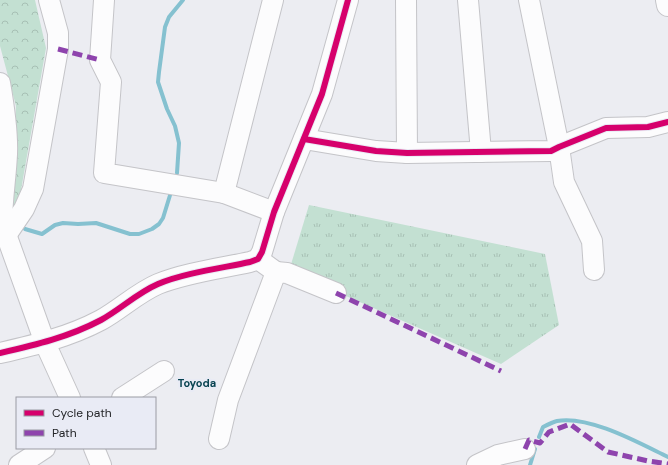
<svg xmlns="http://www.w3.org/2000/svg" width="668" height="465" viewBox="0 0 668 465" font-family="'DM Sans',sans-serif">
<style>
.grass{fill:url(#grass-tufts)}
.forest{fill:url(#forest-crowns)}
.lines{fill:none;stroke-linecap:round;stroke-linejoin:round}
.stream{stroke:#85c1d0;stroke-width:4}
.minor-casing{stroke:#c4c4c8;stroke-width:22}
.highway-casing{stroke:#c4c4c8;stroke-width:24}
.minor{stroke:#fcfcfd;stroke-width:20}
.highway{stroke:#fcfcfd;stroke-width:22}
.quiet{stroke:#8e44ad;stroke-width:5;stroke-dasharray:10 5;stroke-linecap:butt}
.cycleway-casing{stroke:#e9ebf5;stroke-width:8}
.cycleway{stroke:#d6006c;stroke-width:6}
.labels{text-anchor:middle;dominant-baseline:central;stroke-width:4;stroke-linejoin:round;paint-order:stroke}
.neighbourhood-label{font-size:11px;font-weight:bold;fill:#084351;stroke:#e9ebf5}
</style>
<defs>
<pattern id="grass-tufts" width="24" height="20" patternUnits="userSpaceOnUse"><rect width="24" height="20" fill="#c3e0d2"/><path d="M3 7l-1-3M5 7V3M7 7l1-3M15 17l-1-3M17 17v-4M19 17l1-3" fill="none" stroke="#a7c0b4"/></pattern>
<pattern id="forest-crowns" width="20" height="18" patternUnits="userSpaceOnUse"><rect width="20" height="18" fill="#c3e0d2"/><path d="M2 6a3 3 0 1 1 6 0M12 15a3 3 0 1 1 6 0" fill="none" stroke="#a7c0b4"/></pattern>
</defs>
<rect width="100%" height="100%" fill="#ecedf2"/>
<polygon class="grass" points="309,205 545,254 559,325 501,364 289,271"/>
<polygon class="forest" points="0,0 35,0 46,48 21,190 11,214 16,106 0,46"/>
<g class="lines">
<g class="stream">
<polyline points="177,173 179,143 175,126 167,109 158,82 159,72 165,27 169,17 183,0"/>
<polyline points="25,229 42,234 55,225 63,223 78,224 96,223 130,234 139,234 152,229 159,224 163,218 171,192"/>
<path d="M539,437L543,427C547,425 553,422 557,421C589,415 639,443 668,457"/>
<polyline points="530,465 535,449"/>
</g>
<defs>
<g id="minor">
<polyline points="104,0 100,60 111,82 104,173 224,193 274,212"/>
<polyline points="406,0 407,153"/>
<polyline points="468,0 481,152"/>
<polyline points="529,0 559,147 564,182 592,241 594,270"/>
<path d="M0,83C4,106 8,131 7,154C6,177 2,200 2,223L45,343L70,398"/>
<polyline points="304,139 376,151 407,153 551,151 559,147 606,128 648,127 668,122"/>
<polyline points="224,193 273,0"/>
<polyline points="7,234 24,209 33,189 58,49 58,33 49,0"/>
<polyline points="276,272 287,273 336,293"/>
<path d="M0,353C35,345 69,337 101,320C121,309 137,293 158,284C184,273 222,268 250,262L258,259L262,252L274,212L322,94L348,0"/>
<polyline points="122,398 164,371"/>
<polyline points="219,439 228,400 276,272 258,259"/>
<polyline points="94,448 101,465"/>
<polyline points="19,465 45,448"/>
<polyline points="477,465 498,455 525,449"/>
</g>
<polyline id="highway" points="667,0 668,5"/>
</defs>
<use href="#minor" class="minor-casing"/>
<use href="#highway" class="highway-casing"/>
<use href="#minor" class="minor"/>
<use href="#highway" class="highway"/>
<g class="quiet">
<polyline points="58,49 100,60"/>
<polyline points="336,293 501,371"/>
<polyline points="525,449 529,440 540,443 549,432 570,424 608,452 648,461 668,464"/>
</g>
<defs>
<g id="cycleway">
<polyline points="304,139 376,151 407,153 551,151 559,147 606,128 648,127 668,122"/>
<path d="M0,353C35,345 69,337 101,320C121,309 137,293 158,284C184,273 222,268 250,262L258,259L262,252L274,212L322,94L348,0"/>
</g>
</defs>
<use href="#cycleway" class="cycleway-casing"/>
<use href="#cycleway" class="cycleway"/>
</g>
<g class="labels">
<g class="neighbourhood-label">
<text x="197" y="383">Toyoda</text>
</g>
</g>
<rect x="16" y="397" width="140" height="52" fill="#e9ebf5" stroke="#9a9ba3"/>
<rect x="24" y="410" width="20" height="6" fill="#d6006c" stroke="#9a9ba3"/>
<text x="52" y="417" font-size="12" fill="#232427">Cycle path</text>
<rect x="24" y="430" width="20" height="6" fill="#8e44ad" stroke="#9a9ba3"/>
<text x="52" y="437" font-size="12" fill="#232427">Path</text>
</svg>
